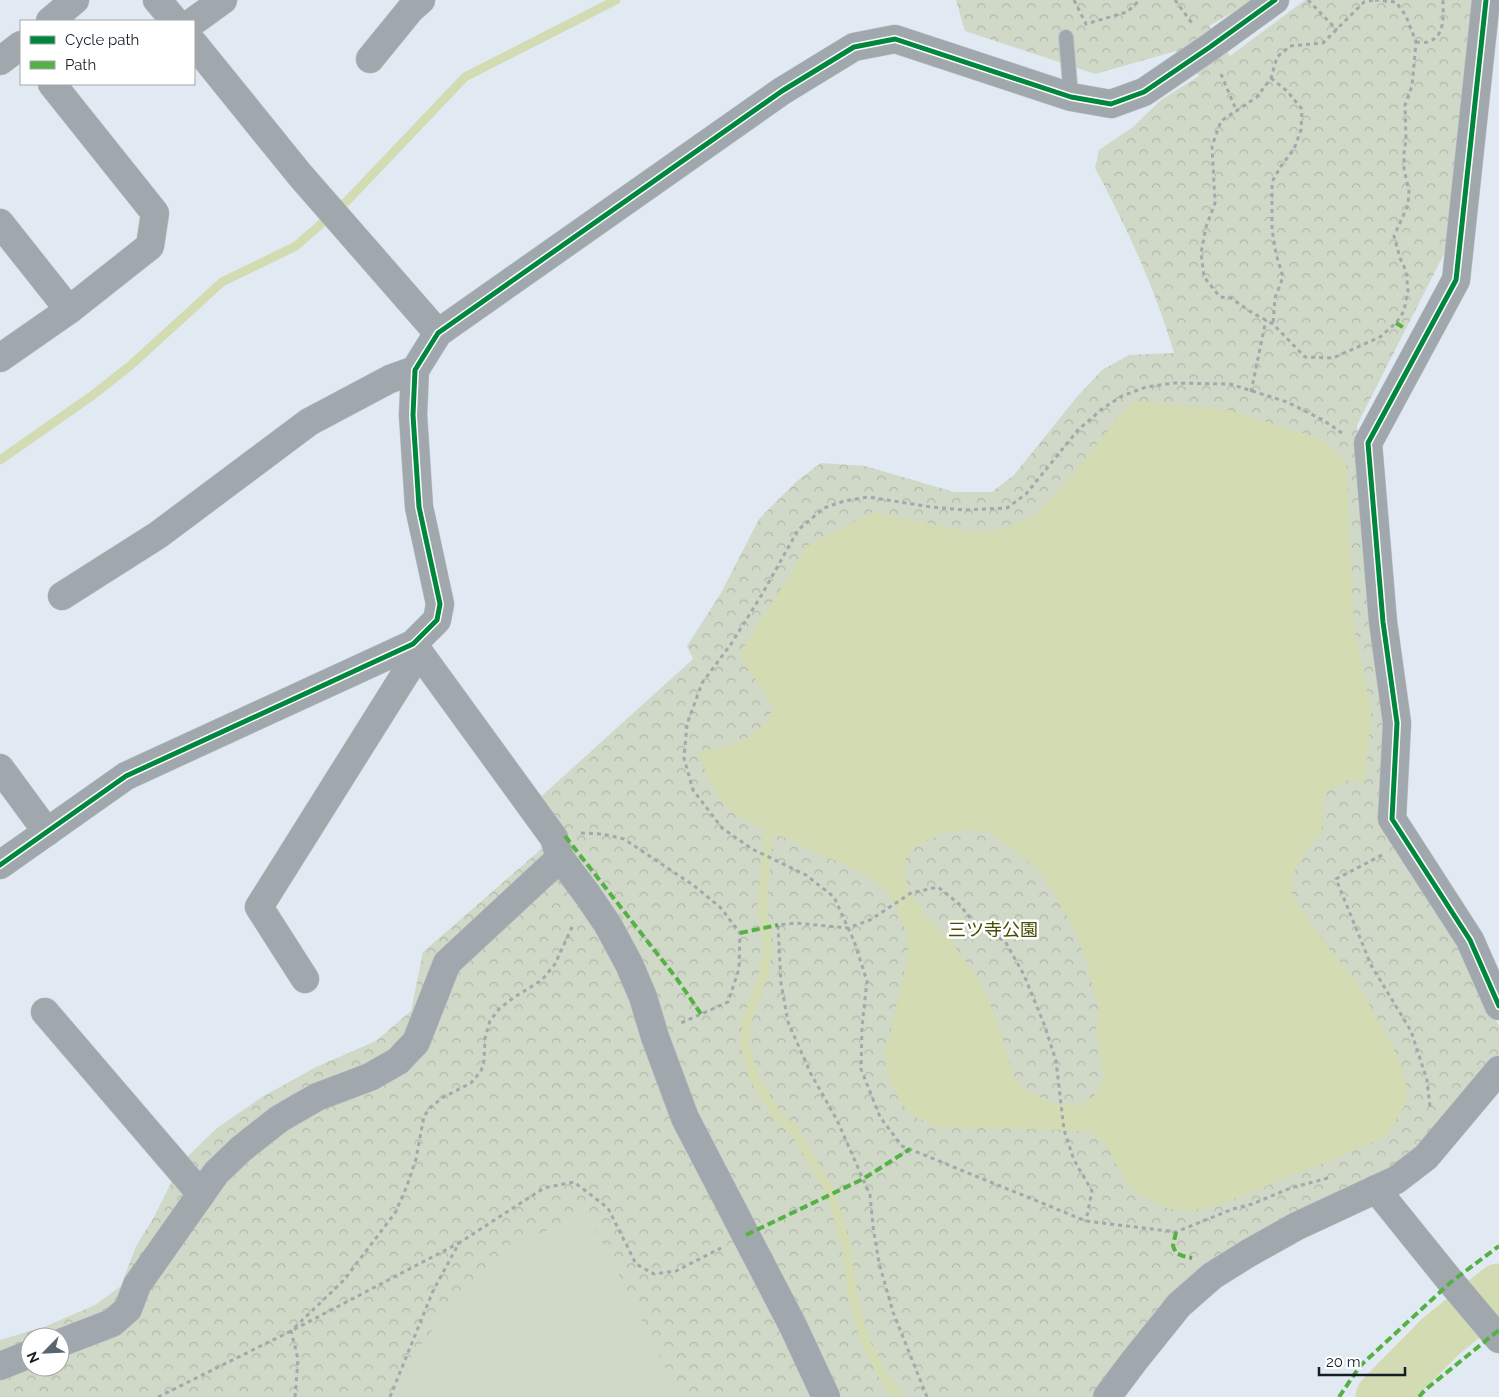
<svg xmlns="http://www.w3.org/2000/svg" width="1499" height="1397" viewBox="0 0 1499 1397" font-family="Raleway,'Noto Sans JP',sans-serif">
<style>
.park{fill:url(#park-crowns);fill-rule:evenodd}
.pitch{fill:#d0d8c7}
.water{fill:#d2dbb1;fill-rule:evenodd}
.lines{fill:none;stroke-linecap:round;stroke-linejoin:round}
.stream{stroke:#d2dbb1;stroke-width:9}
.river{stroke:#d2dbb1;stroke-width:51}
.service-casing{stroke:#bec5cd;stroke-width:16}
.minor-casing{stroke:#bec5cd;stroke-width:29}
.tertiary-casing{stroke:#bec5cd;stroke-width:29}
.path{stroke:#a2a8ad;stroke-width:3;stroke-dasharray:4 4;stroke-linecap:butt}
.service{stroke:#a1a8ad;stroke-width:14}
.minor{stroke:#a1a8ad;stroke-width:28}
.tertiary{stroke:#a1a8ad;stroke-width:28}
.quiet{stroke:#55b145;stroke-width:4;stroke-dasharray:8 4;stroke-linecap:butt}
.cycleway-casing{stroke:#fff;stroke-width:8}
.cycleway{stroke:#00873e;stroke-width:5}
.labels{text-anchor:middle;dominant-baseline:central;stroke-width:5;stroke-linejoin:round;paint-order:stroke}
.park-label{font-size:18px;fill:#464c00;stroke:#fff}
</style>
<defs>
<pattern id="park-crowns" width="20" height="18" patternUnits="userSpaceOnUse" patternTransform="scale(1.25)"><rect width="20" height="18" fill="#d0d8c7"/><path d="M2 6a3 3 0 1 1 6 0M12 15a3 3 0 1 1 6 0" fill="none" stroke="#b2b9ab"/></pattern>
</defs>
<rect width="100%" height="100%" fill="#e1eaf3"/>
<path class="park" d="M956,0H1253L1209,26L1230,56L1305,0H1476L1445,252L1357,425L1370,616L1384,712L1380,813L1455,936L1499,1026V1065L1413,1155L1375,1183L1299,1216L1094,1397H0V1340L44,1327L95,1305L121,1286L136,1246L154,1217L181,1163L217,1128L262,1097L316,1067L376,1041L411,1011L423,952L554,838L536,801L693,659L687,646L721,593L759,519L797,481L821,463L865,466L954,492H992L1014,475L1076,398L1102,370L1129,355L1174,353C1155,288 1127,228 1095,168L1099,150L1133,127L1161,100L1199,76L1176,51L1095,74L965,31ZM30,1337H60V1367H30Z"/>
<polygon class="pitch" points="587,1212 680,1397 391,1397 411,1358 447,1311 494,1263 539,1234"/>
<path class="water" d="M1132,401L1228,410L1322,439L1346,463L1354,627L1371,712L1365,783L1348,780L1326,793L1322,818V832L1306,850L1294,873L1292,896L1326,945L1357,982L1397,1055L1406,1082L1407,1102L1387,1135L1368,1145L1219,1205L1191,1211L1170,1209L1146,1199L1127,1184L1106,1145L1093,1134L1072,1130L936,1127L914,1116L900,1102L888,1076L885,1050L888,1042L908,956L907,934L894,903L884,889L864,874L754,824L732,812L720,799L707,775L698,751L719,748L739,743L766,724L773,709L762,688L744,664L740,653L795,567L806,546L873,512L964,531L997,530L1033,517L1055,495ZM969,830L988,832L1035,867L1054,893L1073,927L1087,964L1098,1006L1096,1031L1104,1079L1094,1096L1079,1106L1052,1103L1032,1093L1021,1086L1013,1075L998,1024L983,986L949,939L924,913L907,888L904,861L917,845L942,833Z"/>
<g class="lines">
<g class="stream">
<polyline points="0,460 93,395 131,365 222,282 296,246 347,201 465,77 616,0"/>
<polyline points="777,822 769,830 762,905 768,949 763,976 747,1021 745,1044 754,1078 776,1114 794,1130 831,1193 846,1246 853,1296 865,1341 884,1377 899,1397"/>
</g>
<polyline class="river" points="1381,1397 1440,1337 1499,1289"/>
<defs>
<polyline id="service" points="1066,37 1071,97"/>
<g id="minor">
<polyline points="157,0 175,21"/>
<polyline points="1486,0 1456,280 1368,443 1383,622 1397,723 1392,819 1470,940 1499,1006"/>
<polyline points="50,21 75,0"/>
<polyline points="194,21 223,0"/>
<polyline points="194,44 300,175 438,333"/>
<polyline points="370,59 410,10 421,0"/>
<polyline points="0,61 21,45"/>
<polyline points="0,223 69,310"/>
<polyline points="0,358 69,310 150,246 155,213 52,84"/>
<polyline points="62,596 158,535 309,422 390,379 415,370"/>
<polyline points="413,644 554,838 560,858 587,894 608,925 629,964 643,997 655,1037 685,1118 793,1326 826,1397"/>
<polyline points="0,768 47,832"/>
<polyline points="0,865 126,776 413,644 437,620 440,604 419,507 413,415 415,370 438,333 782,91 854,47 895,39 1071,97 1111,104 1144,92 1210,47 1275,0"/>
<polyline points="305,979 259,907 419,652"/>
<polyline points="45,1012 201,1194"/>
<polyline points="1376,1189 1451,1282 1499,1339"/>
<polyline points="60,1343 112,1323 128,1309 137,1285 216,1173 241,1149 279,1119 317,1097 370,1077 398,1061 416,1042 447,963 560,858"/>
<polyline points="0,1366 30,1354"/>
</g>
<polyline id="tertiary" points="1107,1397 1134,1361 1179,1305 1212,1276 1247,1254 1297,1226 1396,1180 1426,1157 1499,1070"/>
</defs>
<use href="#service" class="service-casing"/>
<use href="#minor" class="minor-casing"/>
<use href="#tertiary" class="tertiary-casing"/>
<g class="path">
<polyline points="1074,0 1086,24 1127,12 1140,0"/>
<polyline points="1175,0 1194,26"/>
<polyline points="1308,0 1337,30"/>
<polygon points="1375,0 1396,2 1406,16 1416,42 1412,86 1405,105 1406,139 1404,154 1404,169 1409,191 1408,205 1394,236 1400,258 1406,271 1408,291 1404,311 1396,323 1380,337 1333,358 1305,357 1273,324 1251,312 1231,298 1220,297 1204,277 1201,253 1206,227 1215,203 1212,146 1221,121 1257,97 1271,78 1277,57 1290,46 1323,43 1364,2"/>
<path d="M1416,42C1419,42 1424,43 1428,42C1446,36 1443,15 1443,0"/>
<polyline points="1221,74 1237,112"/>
<polyline points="1271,78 1287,91 1302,109 1301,130 1294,149 1281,166 1272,182 1272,229 1276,254 1283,277 1275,298 1273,324"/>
<polyline points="1251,392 1266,320"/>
<polyline points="581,833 603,834 624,839 693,885 720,907 740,933 739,969 728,1002 681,1023"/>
<polyline points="1382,855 1336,879 1371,965 1411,1031 1427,1080 1430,1107"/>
<polyline points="1328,1178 1291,1188 1252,1204 1233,1209 1176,1232 1086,1221 902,1146 880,1117 861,1069 862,1027 867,981 854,941 834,897 806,875 752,849 722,828 693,790 684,758 687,724 702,683 731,644 761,596 798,530 824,508 844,501 868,497 931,507 964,510 1007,508 1026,494 1078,430 1102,409 1122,396 1146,387 1174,383 1230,384 1287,402 1323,420 1342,433"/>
<polyline points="158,1397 291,1331 459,1243"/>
<polyline points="295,1397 298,1359 291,1331 344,1280 395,1213 407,1186 416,1159 424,1116 431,1107 442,1098 471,1083 481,1071 484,1061 485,1038 490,1021 499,1009 513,998 542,980 555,964 573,925"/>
<polyline points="390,1397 433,1291 459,1243 544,1188 574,1182 608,1208 636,1264 654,1274 676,1271 721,1248"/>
<polyline points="927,1397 893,1312 879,1263 873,1226 870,1195 837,1120 811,1074 788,1022 781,983 778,925 795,923 848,928 870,920 911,893 938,887 959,904 979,929 1005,941 1024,975 1044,1024 1056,1061 1064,1130 1074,1160 1092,1191 1086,1221"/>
</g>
<use href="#service" class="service"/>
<use href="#minor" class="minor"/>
<use href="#tertiary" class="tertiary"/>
<g class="quiet">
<polyline points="1396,323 1406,329"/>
<polyline points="565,836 677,979 701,1014"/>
<polyline points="740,933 778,925"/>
<polyline points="1176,1232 1173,1246 1176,1253 1183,1256 1192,1258"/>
<polyline points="746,1235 863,1179 910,1149"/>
<polyline points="1339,1397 1360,1366 1451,1282 1499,1246"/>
<polyline points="1419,1397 1425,1390 1499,1330"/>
</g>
<defs>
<g id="cycleway">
<polyline points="1486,0 1456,280 1368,443 1383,622 1397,723 1392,819 1470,940 1499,1006"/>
<polyline points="0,865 126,776 413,644 437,620 440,604 419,507 413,415 415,370 438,333 782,91 854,47 895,39 1071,97 1111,104 1144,92 1210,47 1275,0"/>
</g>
</defs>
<use href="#cycleway" class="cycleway-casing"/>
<use href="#cycleway" class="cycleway"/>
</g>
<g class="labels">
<g class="park-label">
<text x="993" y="929">三ツ寺公園</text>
</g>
</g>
<rect x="20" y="20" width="175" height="65" fill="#ffffff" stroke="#a1a5a9"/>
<rect x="30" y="36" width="25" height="8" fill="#00873e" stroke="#a1a5a9"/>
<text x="65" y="45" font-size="15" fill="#131e27">Cycle path</text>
<rect x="30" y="61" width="25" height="8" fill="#55b145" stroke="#a1a5a9"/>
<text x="65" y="70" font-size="15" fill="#131e27">Path</text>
<g transform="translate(45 1352) rotate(246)"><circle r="24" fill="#ffffff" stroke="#a1a5a9"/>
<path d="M0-4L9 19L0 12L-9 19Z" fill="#5b656e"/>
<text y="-8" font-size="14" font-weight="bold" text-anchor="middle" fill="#131e27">N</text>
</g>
<path d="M1319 1367v8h86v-8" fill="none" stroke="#131e27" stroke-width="2.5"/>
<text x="1326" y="1367" font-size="15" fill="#131e27" stroke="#ffffff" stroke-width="4" paint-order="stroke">20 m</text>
</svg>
